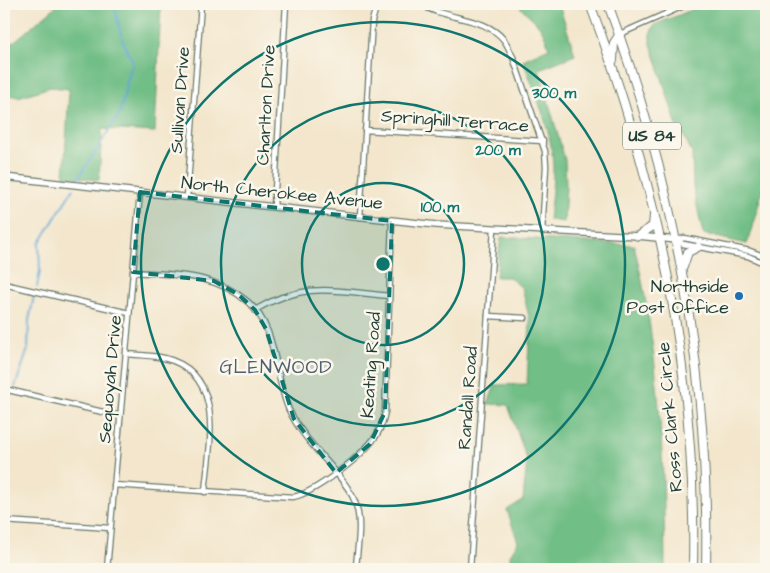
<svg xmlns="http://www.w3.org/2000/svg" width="770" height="573" viewBox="0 0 770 573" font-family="'Architects Daughter',sans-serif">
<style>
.forest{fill:#71be86;stroke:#487e5d}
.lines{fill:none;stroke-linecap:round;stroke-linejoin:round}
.stream{stroke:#5aa4d2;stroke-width:2}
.street-casing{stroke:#697869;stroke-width:7}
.secondary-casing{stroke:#697869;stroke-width:8}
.highway-casing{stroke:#697869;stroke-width:10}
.street{stroke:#fff;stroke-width:4.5}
.secondary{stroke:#fff;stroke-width:5.5}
.highway{stroke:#fff;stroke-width:8}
.marked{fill:#0f766e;fill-opacity:0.2;stroke:#0f766e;stroke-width:4;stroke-dasharray:10 6;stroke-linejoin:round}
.ring{fill:none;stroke:#0f766e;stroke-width:2.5}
.poi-dot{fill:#1f6fb2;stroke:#fbf7ec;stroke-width:2}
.labels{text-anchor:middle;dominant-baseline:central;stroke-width:5;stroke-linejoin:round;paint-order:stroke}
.shield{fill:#fbf7ec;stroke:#61756b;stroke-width:1}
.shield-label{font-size:16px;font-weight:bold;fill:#1f3d34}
.street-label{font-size:18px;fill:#1f3d34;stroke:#fbf7ec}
.poi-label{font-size:18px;fill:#1f3d34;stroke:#fbf7ec;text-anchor:end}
.neighbourhood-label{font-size:19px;letter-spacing:1px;fill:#4f5f70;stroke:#fbf7ec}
.centre{fill:#0f766e;stroke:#fbf7ec;stroke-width:2.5}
.ring-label{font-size:15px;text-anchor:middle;font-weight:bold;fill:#0f766e;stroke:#fbf7ec;stroke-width:5;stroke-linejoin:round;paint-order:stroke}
</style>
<rect width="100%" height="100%" fill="#fbf7ec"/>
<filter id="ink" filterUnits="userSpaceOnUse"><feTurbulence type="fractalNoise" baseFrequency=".02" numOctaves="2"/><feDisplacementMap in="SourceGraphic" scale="10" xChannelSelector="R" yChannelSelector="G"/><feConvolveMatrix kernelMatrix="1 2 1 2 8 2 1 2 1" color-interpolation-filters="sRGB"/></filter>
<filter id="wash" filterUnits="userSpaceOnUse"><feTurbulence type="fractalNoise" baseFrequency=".0096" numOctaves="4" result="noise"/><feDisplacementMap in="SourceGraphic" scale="20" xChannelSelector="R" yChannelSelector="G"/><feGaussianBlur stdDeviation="1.12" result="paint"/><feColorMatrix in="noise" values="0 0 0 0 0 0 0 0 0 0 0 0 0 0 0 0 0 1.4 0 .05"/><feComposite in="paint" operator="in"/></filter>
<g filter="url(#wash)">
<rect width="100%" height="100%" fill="#f3e6cc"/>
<g class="forest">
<polygon points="59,4 161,4 155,132 102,129 99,180 64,176 69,89 51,87 18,97 4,94 4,50"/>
<path d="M517,4H559L575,55L539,69L565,160L566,186L564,222L549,220C551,199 555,175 552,154C549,123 533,89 523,60L549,48C541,22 535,22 517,4Z"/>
<polygon points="706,4 766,4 766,184 764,186 747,244 703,234 693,187 692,153 684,136 677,126 651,44 650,34 654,25"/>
<path d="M501,237L634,245C660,351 664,461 665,569H511L510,555L518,542L507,510L523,500L527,460L508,405L488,404L495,385L527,384L530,321L522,288L509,277H496Z"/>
</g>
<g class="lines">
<g class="stream">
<polyline points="77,180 120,113 130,70 133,66 132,60 129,55 122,39 114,4"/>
<polyline points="37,287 40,271 39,244 73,189"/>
<polyline points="15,387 28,349 29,320 34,296"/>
<polyline points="4,400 9,394"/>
</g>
</g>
</g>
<g filter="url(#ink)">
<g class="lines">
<defs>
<g id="street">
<polyline points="50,4 52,6"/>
<path d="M421,4C446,21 484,15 504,40C508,45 510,52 513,57L545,151L546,167L542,232"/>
<polyline points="620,34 688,4"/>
<polyline points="365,130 543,141"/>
<polyline points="187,197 201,4"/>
<polyline points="274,207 286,4"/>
<polyline points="360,217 372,21 377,4"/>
<polyline points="677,240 683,244 748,256 766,264"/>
<polyline points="677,240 684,238 750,251 766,257"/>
<path d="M133,272C174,275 215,273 248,302C278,328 274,376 289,410C300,433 318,451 334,470C342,480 351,490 355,502C363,523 357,547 356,569"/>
<polyline points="4,284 129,313"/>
<path d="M255,310C304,281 336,291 389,296"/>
<polyline points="488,316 525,318"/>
<path d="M126,354C138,355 152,355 164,358C227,373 209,446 205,492"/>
<polyline points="4,389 120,416"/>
<path d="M114,485L293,497C315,493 359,458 373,440C380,432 383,422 385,412L392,221"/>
<polyline points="4,521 110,528"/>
<polyline points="107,569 140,192"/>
<polyline points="470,569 494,229"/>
</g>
<polyline id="secondary" points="4,177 436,225 638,236 677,240"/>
<g id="highway">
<path d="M590,4C659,187 697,373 693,569"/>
<path d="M608,4C675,184 710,377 706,569"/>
<polyline points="613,60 614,43 620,34"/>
<polyline points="638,236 653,226 654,215"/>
<polyline points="683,267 688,252 698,247"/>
</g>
</defs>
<use href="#street" class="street-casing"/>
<use href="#secondary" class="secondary-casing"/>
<use href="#highway" class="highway-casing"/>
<use href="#street" class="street"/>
<use href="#secondary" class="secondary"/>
<use href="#highway" class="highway"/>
</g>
</g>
<path class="marked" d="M140,192L392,221L385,412L370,444L336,473L294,419L266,329L255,310L239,295L214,281L133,272Z"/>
<g class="ring">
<circle cx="383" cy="264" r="81"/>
<circle cx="383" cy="264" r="162"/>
<circle cx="383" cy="264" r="242"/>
</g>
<circle class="poi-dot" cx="739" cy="296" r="5"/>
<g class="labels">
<rect class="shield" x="623" y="122.5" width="58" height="27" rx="4"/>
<g class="shield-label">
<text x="652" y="136">US 84</text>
</g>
<g class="street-label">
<text transform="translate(180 100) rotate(-86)">Sullivan Drive</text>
<text transform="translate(266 105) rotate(-87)">Charlton Drive</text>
<text transform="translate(455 121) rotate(4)">Springhill Terrace</text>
<text transform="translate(282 193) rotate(6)">North Cherokee Avenue</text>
<text transform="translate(371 365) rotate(-86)">Keating Road</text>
<text transform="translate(110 379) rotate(-85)">Sequoyah Drive</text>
<text transform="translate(468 398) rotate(-86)">Randall Road</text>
<text transform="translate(670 417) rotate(-95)">Ross Clark Circle</text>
</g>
<g class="poi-label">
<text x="729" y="286">Northside<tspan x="729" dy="21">Post Office</tspan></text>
</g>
<g class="neighbourhood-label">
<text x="276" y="367">GLENWOOD</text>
</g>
</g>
<circle cx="383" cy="264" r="8" class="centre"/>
<g class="ring-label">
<text x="554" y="98">300 m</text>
<text x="498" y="155">200 m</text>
<text x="440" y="212">100 m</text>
</g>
<rect width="770" height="573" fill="none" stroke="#fbf7ec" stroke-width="20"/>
</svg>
